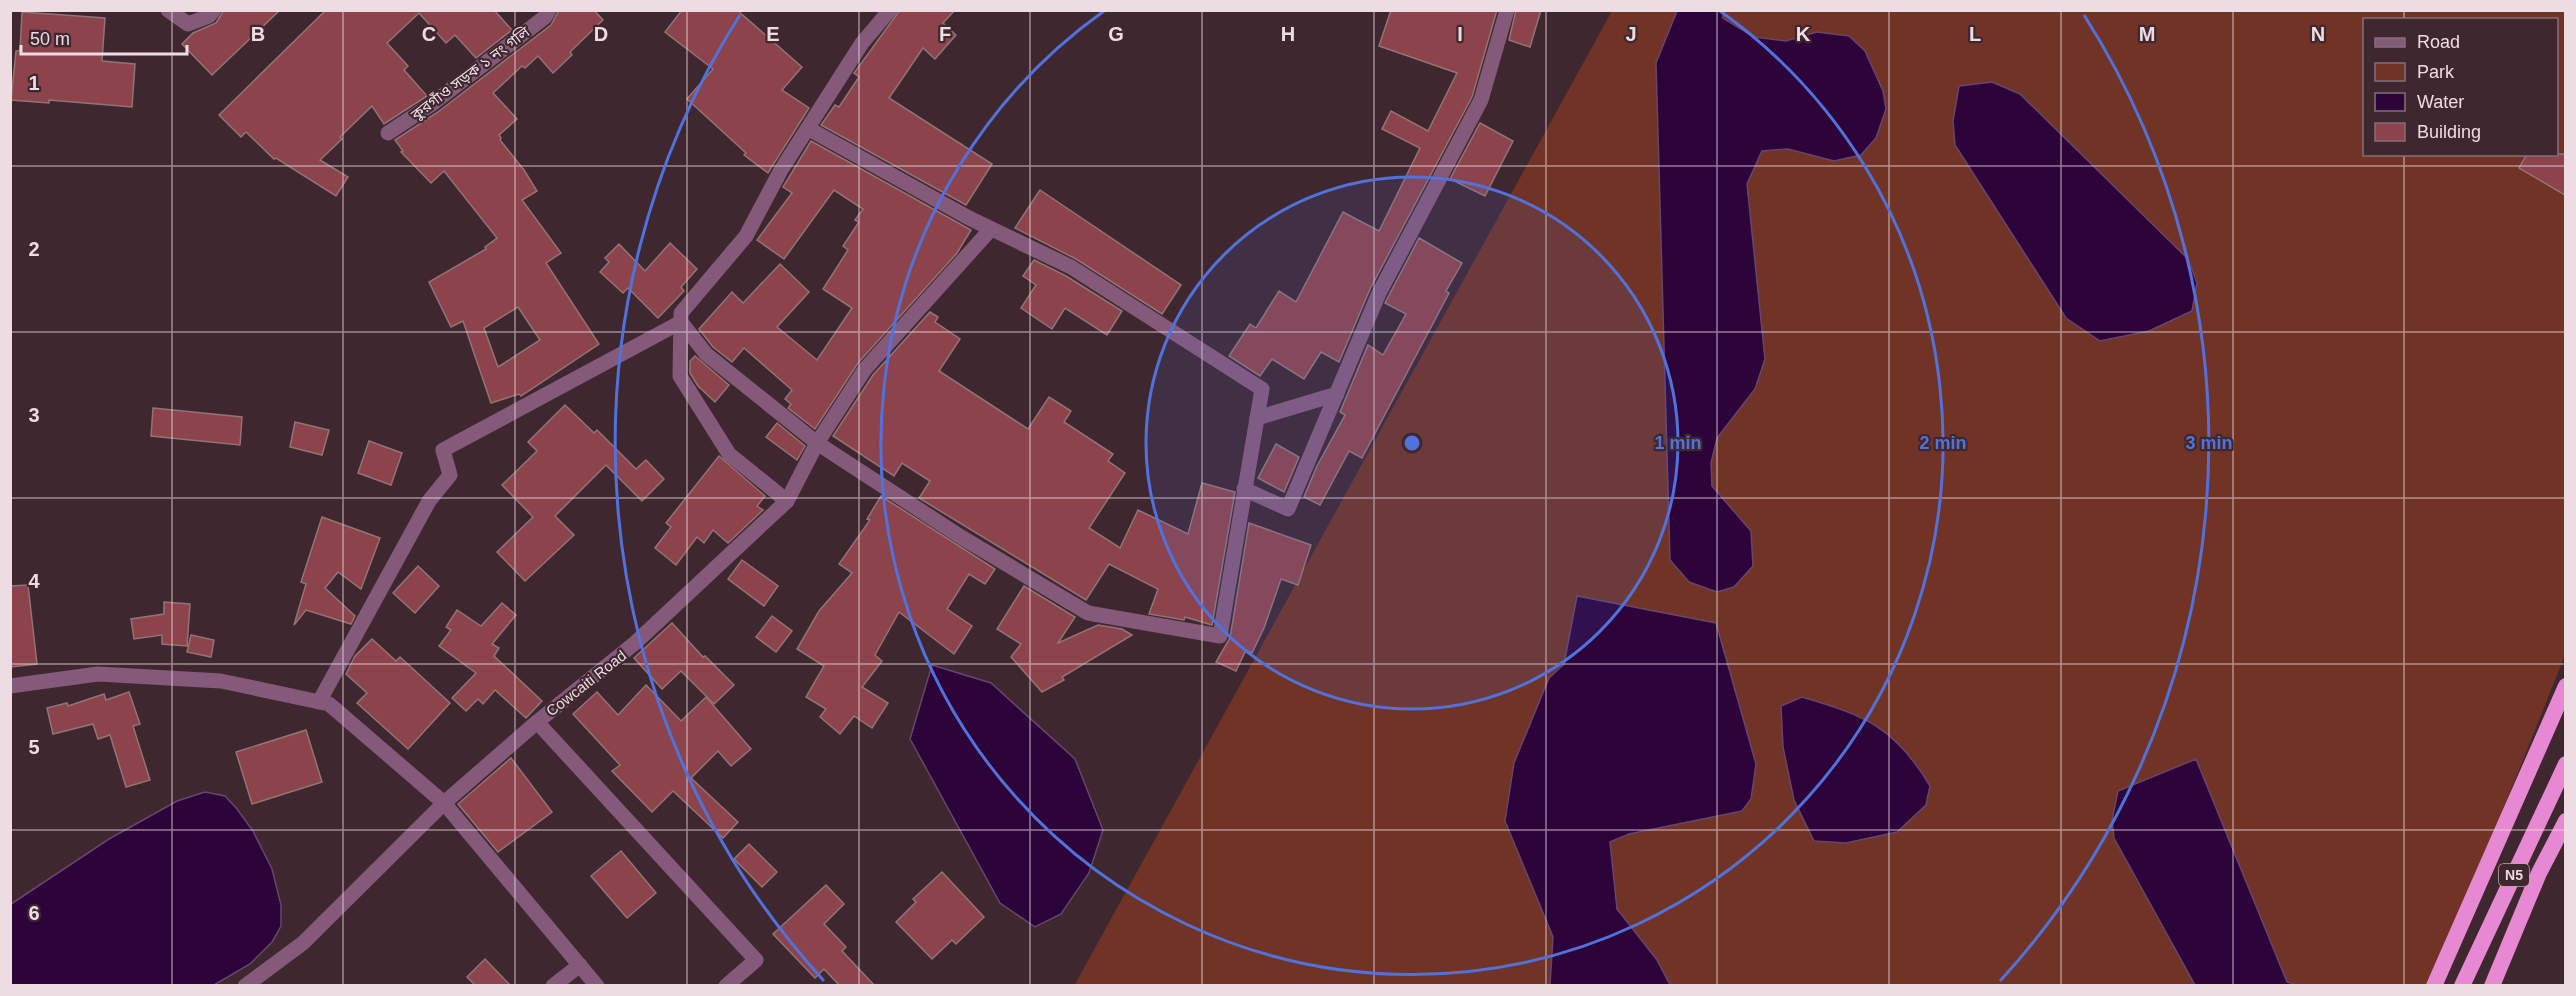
<svg xmlns="http://www.w3.org/2000/svg" width="2576" height="996" viewBox="0 0 2576 996" font-family="Arial,'Noto Sans Bengali',sans-serif">
<style>
.green{fill:#713326;fill-rule:evenodd}
.water{fill:#2d043a;stroke:#67456d;stroke-width:1.5}
.building{fill:#8c434c;stroke:#927476;stroke-width:1.5;fill-rule:evenodd}
.lines{fill:none;stroke-linecap:round;stroke-linejoin:round}
.minor{stroke:#84597a;stroke-width:15}
.trunk{stroke:#e788d2;stroke-width:16}
.grid{fill:none;stroke:#eddde3;stroke-width:1.5;stroke-opacity:0.55}
.ring{fill:none;stroke:#5172db;stroke-width:3}
.labels{text-anchor:middle;dominant-baseline:central;stroke-width:4.5;stroke-linejoin:round;paint-order:stroke}
.shield{fill:#3f2730;stroke:#b9a6ad;stroke-width:1.5}
.shield-label{font-size:14px;font-weight:bold;fill:#eddde3}
.street-label{font-size:15px;fill:#eddde3;stroke:#3f2730}
.grid-label{font-size:20px;text-anchor:middle;font-weight:bold;fill:#eddde3;stroke:#3f2730;stroke-width:4.5;stroke-linejoin:round;paint-order:stroke}
.centre{fill:#5172db;stroke:#3f2730;stroke-width:3}
.ring-label{font-size:18px;text-anchor:middle;font-weight:bold;fill:#5172db;stroke:#3f2730;stroke-width:4.5;stroke-linejoin:round;paint-order:stroke}
</style>
<rect width="100%" height="100%" fill="#3f2730"/>
<path class="green" d="M1612,11H2565V655L2433,985L1074,986ZM2364,20H2556V154H2364Z"/>
<g class="water">
<polygon points="1677,11 1723,11 1723,18 1754,37 1786,41 1817,32 1849,36 1865,51 1883,91 1886,109 1876,138 1861,155 1834,161 1788,149 1762,151 1747,184 1765,359 1755,389 1717,438 1711,463 1712,486 1751,531 1753,566 1734,587 1717,592 1689,582 1670,560 1656,63"/>
<polygon points="1992,82 2020,94 2188,259 2197,283 2192,311 2149,331 2100,341 2066,318 1955,145 1953,121 1959,86"/>
<polygon points="1577,596 1716,623 1756,764 1751,799 1742,811 1629,834 1610,842 1617,909 1657,960 1670,985 1550,985 1553,937 1505,821 1514,763 1549,678 1564,664"/>
<polygon points="932,665 991,683 1075,759 1103,830 1089,873 1061,914 1035,927 1000,903 910,739"/>
<path d="M1802,697C1866,716 1895,727 1930,786L1926,805L1897,832L1846,843L1814,841L1794,800L1783,747L1781,706Z"/>
<polygon points="2196,759 2287,982 2297,985 2195,985 2114,838 2112,820 2118,791"/>
<polygon points="205,792 225,796 237,809 253,831 272,869 281,905 281,926 272,942 250,964 214,985 11,985 11,904 109,839 177,801"/>
</g>
<g class="building">
<polygon points="224,10 280,10 212,75 182,44 193,33 216,23"/>
<polygon points="326,10 494,10 512,30 476,58 455,35 446,43 419,13 387,43 408,66 404,70 427,96 384,124 372,106 340,137 342,139 320,160 348,177 336,196 276,158 274,159 246,132 241,137 219,115"/>
<path d="M559,10H594L603,20L570,52L572,55L553,73L538,56L525,68L522,66L493,93L517,119L499,135L501,138L500,140L524,170L537,191L522,200L561,253L546,263L599,344L521,396L519,394L491,403L463,321L451,327L429,282L486,249L485,247L497,238L444,171L431,183L401,152L403,151L395,140L438,112L551,25ZM518,307L540,340L498,367L484,328Z"/>
<polygon points="682,10 737,10 802,67 782,90 809,108 768,173 744,155 746,153 687,99 713,69 665,32"/>
<polygon points="900,10 955,10 943,23 956,35 935,59 923,48 889,98 992,164 966,205 821,125 835,105 839,107 859,77 854,73"/>
<polygon points="1391,10 1497,10 1472,97 1370,289 1339,362 1321,352 1304,379 1272,359 1260,376 1229,356 1250,324 1256,328 1279,291 1296,302 1343,212 1379,231 1420,148 1382,129 1391,111 1428,131 1457,73 1379,46"/>
<polygon points="1516,10 1541,10 1530,47 1509,40"/>
<polygon points="22,12 105,18 102,61 135,64 132,107 49,100 49,103 11,100 16,51 20,51"/>
<polygon points="1480,123 1513,141 1485,196 1450,179"/>
<polygon points="811,141 971,230 957,253 858,363 815,429 788,408 791,404 785,399 792,390 744,348 732,362 713,347 699,329 732,292 743,303 780,264 809,292 777,327 817,360 852,308 823,289 848,250 843,246 859,222 855,220 863,209 834,190 784,259 757,240 792,193 783,187"/>
<polygon points="2527,154 2565,154 2565,195 2519,168"/>
<polygon points="1040,190 1181,285 1162,314 1076,259 1015,228"/>
<polygon points="1419,238 1462,263 1446,291 1449,293 1362,458 1349,451 1320,505 1304,497 1317,466 1345,415 1340,412 1368,345 1383,355 1406,314 1385,303"/>
<polygon points="670,243 697,269 681,287 684,291 658,318 628,288 623,293 600,272 609,262 605,258 619,244 645,271"/>
<polygon points="1034,260 1066,276 1122,311 1107,335 1065,308 1052,329 1021,308 1036,285 1023,276"/>
<polygon points="930,312 938,317 935,322 960,339 939,371 1028,429 1049,397 1071,411 1064,422 1113,454 1108,461 1125,473 1089,528 1120,548 1138,510 1188,534 1202,483 1235,492 1212,625 1185,617 1184,620 1149,614 1158,589 1109,564 1086,600 919,498 930,481 902,463 894,476 833,436 873,375"/>
<polygon points="695,356 729,385 715,402 698,386 690,373 690,361"/>
<polygon points="565,405 594,433 597,430 636,469 646,460 664,479 642,501 606,465 555,516 574,535 525,581 497,552 533,517 502,485 537,451 528,442"/>
<polygon points="153,408 242,417 240,445 151,436"/>
<polygon points="295,422 329,430 322,455 290,447"/>
<polygon points="777,423 805,446 797,460 766,437"/>
<polygon points="369,441 402,453 391,485 358,473"/>
<polygon points="1276,444 1299,457 1284,492 1258,478"/>
<polygon points="719,456 765,496 757,506 763,510 728,543 713,530 704,543 697,537 676,565 655,548 671,527 666,523"/>
<polygon points="881,496 995,569 985,584 969,574 947,609 972,626 954,654 899,612 875,655 882,661 862,687 888,703 872,728 854,716 840,734 820,717 826,709 806,697 824,666 797,649 819,611 852,573 839,564 870,520 867,519"/>
<polygon points="322,517 380,538 361,589 338,572 325,588 355,616 351,624 306,610 294,625 306,584 301,582"/>
<polygon points="1249,523 1311,545 1298,585 1281,579 1264,628 1252,653 1246,650 1236,671 1216,662 1230,638"/>
<polygon points="742,560 778,586 764,606 728,579"/>
<polygon points="418,566 439,586 415,613 393,593"/>
<polygon points="28,585 37,664 10,667 10,586"/>
<polygon points="1024,586 1075,617 1058,643 1098,625 1122,629 1132,635 1062,677 1064,680 1042,692 1011,657 1021,644 997,629"/>
<polygon points="164,602 190,604 187,646 162,644 162,635 134,639 131,619 164,614"/>
<polygon points="502,603 516,615 492,644 499,648 494,656 542,701 526,718 495,690 483,704 478,699 466,711 452,698 476,673 439,646 451,630 446,627 457,610 481,626"/>
<polygon points="772,616 792,631 776,652 756,637"/>
<polygon points="672,623 703,657 705,656 734,685 714,704 681,671 662,689 634,658"/>
<polygon points="191,635 214,640 211,657 187,652"/>
<polygon points="372,639 396,661 400,657 450,703 408,749 357,703 367,693 346,674 355,656"/>
<polygon points="646,685 681,721 706,697 751,749 731,766 718,751 691,778 738,822 723,838 673,791 652,812 612,771 620,765 573,714 597,692 618,715"/>
<polygon points="129,692 140,724 133,726 150,780 126,787 110,735 98,739 93,724 53,734 47,708 67,703 68,706 104,694 106,700"/>
<polygon points="306,730 322,782 252,804 236,752"/>
<polygon points="511,758 552,812 498,852 458,804"/>
<polygon points="749,844 777,872 762,887 734,859"/>
<polygon points="621,851 656,893 627,918 591,876"/>
<polygon points="942,872 984,917 956,944 952,940 932,959 896,922 916,902 913,899"/>
<polygon points="826,885 844,904 824,924 846,947 842,951 875,986 840,986 824,969 815,978 773,934"/>
<polygon points="485,959 511,986 476,986 467,977"/>
</g>
<g class="lines">
<g class="minor">
<polyline points="168,10 188,24 209,16 214,10"/>
<polyline points="388,133 432,104 545,17 549,10"/>
<polyline points="1257,418 1337,394"/>
<polyline points="1244,489 1288,509 1379,293 1481,100 1507,10"/>
<polyline points="787,501 729,454 680,376 681,313 746,236 781,170 862,43 890,10"/>
<polyline points="10,686 98,674 221,681 329,704 444,803 597,986"/>
<polyline points="319,702 429,501 450,475 443,450 681,322 706,354 817,443 961,537 1088,613 1220,636 1262,389 1071,267 969,218 809,129"/>
<polyline points="245,986 303,943 444,803 537,722"/>
<polyline points="553,986 580,965"/>
<polyline points="726,986 756,960 537,722 635,643 787,501 817,443 865,369 991,229"/>
</g>
<g class="trunk">
<polyline points="2434,986 2566,686"/>
<polyline points="2462,986 2566,764"/>
<polyline points="2492,986 2539,873 2566,821"/>
</g>
</g>
<path class="grid" d="M172,10V986M343,10V986M515,10V986M687,10V986M859,10V986M1030,10V986M1202,10V986M1374,10V986M1546,10V986M1717,10V986M1889,10V986M2061,10V986M2233,10V986M2404,10V20M2404,154V986M10,166H2566M10,332H2566M10,498H2566M10,664H2566M10,830H2566"/>
<circle cx="1412" cy="443" r="266" fill="#5172db" fill-opacity=".12"/>
<g class="ring">
<circle cx="1412" cy="443" r="266"/>
<path d="M1720 11A531 531 0 1 1 1104 11"/>
<path d="M824 981A797 797 0 0 1 740 15M2084 15A797 797 0 0 1 2000 981"/>
</g>
<g class="labels">
<rect class="shield" x="2499" y="864" width="30" height="22" rx="4.5"/>
<g class="shield-label">
<text x="2514" y="875">N5</text>
</g>
<g class="street-label">
<text transform="translate(470 73) rotate(-37)">কুরগাঁও সড়ক ১ নং গলি</text>
<text transform="translate(586 683) rotate(-38)">Cowcaiti Road</text>
</g>
</g>
<g class="grid-label">
<text x="258" y="41">B</text>
<text x="429" y="41">C</text>
<text x="601" y="41">D</text>
<text x="773" y="41">E</text>
<text x="945" y="41">F</text>
<text x="1116" y="41">G</text>
<text x="1288" y="41">H</text>
<text x="1460" y="41">I</text>
<text x="1631" y="41">J</text>
<text x="1803" y="41">K</text>
<text x="1975" y="41">L</text>
<text x="2147" y="41">M</text>
<text x="2318" y="41">N</text>
<text x="34" y="90">1</text>
<text x="34" y="256">2</text>
<text x="34" y="422">3</text>
<text x="34" y="588">4</text>
<text x="34" y="754">5</text>
<text x="34" y="920">6</text>
</g>
<circle cx="1412" cy="443" r="9" class="centre"/>
<g class="ring-label">
<text x="1678" y="449">1 min</text>
<text x="1943" y="449">2 min</text>
<text x="2209" y="449">3 min</text>
</g>
<rect width="2576" height="996" fill="none" stroke="#eddde3" stroke-width="24"/>
<rect x="2363" y="18" width="195" height="138" fill="#3f2730" stroke="#857078" stroke-width="1.5"/>
<rect x="2375" y="38" width="30" height="9" fill="#84597a" stroke="#857078" stroke-width="1.5"/>
<text x="2417" y="48" font-size="18" fill="#eddde3">Road</text>
<rect x="2375" y="63" width="30" height="18" fill="#713326" stroke="#857078" stroke-width="1.5"/>
<text x="2417" y="78" font-size="18" fill="#eddde3">Park</text>
<rect x="2375" y="93" width="30" height="18" fill="#2d043a" stroke="#857078" stroke-width="1.5"/>
<text x="2417" y="108" font-size="18" fill="#eddde3">Water</text>
<rect x="2375" y="123" width="30" height="18" fill="#8c434c" stroke="#857078" stroke-width="1.5"/>
<text x="2417" y="138" font-size="18" fill="#eddde3">Building</text>
<path d="M21 45v9h166v-9" fill="none" stroke="#eddde3" stroke-width="3"/>
<text x="30" y="45" font-size="18" fill="#eddde3" stroke="#3f2730" stroke-width="4.5" paint-order="stroke">50 m</text>
</svg>
